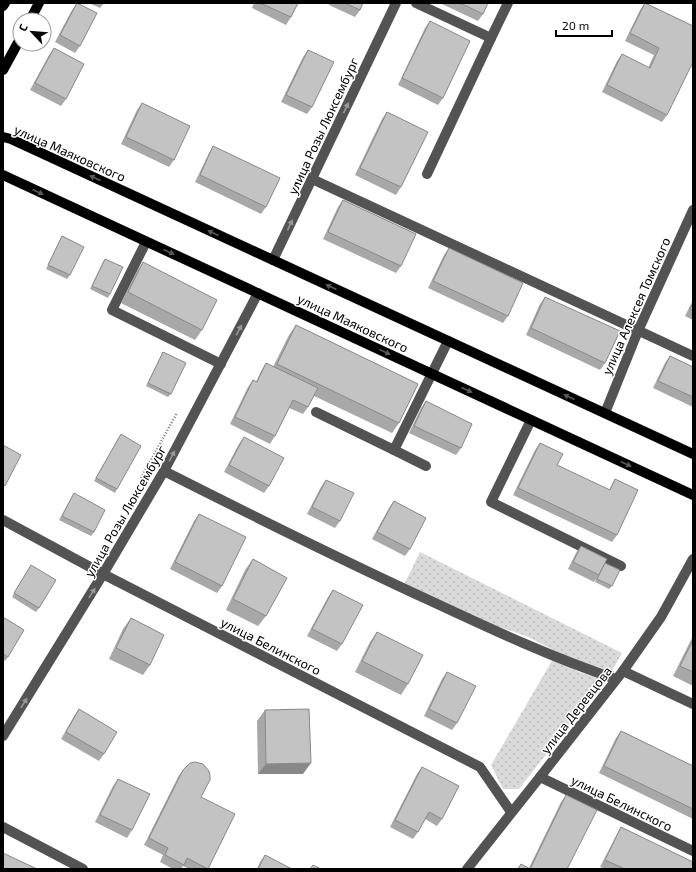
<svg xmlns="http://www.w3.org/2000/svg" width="696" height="872" viewBox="0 0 696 872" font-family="'Exo 2',sans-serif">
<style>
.grass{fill:url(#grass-dots)}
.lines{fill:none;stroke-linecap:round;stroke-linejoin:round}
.path{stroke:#757575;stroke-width:2.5;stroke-dasharray:1 2;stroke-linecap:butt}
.minor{stroke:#535353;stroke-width:10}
.major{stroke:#000;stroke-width:10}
.wall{fill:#a8a8a8}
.shaded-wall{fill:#888}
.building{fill:#c3c3c3;stroke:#888}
.oneway{fill:#989898}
.oneway2{fill:#595959}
.labels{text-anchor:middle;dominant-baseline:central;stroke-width:3;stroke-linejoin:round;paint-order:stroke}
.street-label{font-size:13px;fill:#000;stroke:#fff}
</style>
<defs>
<pattern id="grass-dots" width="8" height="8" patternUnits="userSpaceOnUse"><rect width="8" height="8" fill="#dadada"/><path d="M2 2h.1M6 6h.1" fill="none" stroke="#b9b9b9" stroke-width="1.8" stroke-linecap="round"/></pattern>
</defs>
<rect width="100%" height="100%" fill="#fff"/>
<g class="grass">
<polygon points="420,552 622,653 612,671 579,663 526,636 488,623 404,585"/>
<polygon points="553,659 579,672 604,680 519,789 503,789 491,765"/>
</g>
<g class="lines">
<polyline class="path" points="141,478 177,413"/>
<g class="minor">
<polyline points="416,3 491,38 427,174"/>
<polyline points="491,38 508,3"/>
<polyline points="312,179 693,356"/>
<polyline points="146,242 112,310 221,364"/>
<polyline points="273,260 396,3"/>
<polyline points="316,412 394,450 448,341"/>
<polyline points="605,413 638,331 693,210"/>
<polyline points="531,420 491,502 621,566"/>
<polyline points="394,450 426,466"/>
<path d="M164,471C253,516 342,560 433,602C493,630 553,658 616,679"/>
<polyline points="3,520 103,574 480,767 511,812"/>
<polyline points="623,671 693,704"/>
<polyline points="3,736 103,574 164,471 258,293"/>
<polyline points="540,777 693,851"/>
<polyline points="3,827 83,869"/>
<polyline points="467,869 540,777 623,671 661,617 693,559"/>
</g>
<g class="major">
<polyline points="3,6 5,3"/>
<polyline points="30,20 39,3"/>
<polyline points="3,70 20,39"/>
<polyline points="3,137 11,139 693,454"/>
<polyline points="3,175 693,495"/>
</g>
</g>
<g class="wall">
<polygon points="77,3 80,46 75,53 55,42 72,10"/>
<polygon points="89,3 104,3 100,8"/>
<polygon points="254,3 298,3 291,17 286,25 252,8"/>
<polygon points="329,3 363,3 360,10 355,17 329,5"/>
<polygon points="440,3 488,3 483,14 478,21"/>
<polygon points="645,3 693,26 667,115 662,122 602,92 617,61 622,54 648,68 654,55 625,41 640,10"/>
<polygon points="430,21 443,98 438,105 398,85 425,28"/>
<polygon points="54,48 66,99 61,106 30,90 49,55"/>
<polygon points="308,50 312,107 307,114 281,102 303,57"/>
<polygon points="142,103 174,160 169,167 121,144 137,110"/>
<polygon points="387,112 401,187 396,195 355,175 382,119"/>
<polygon points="213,146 266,207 261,214 195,182 209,153"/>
<polygon points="343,200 401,266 396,273 323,239 338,207"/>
<polygon points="62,236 70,275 67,279 46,269 60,240"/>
<polygon points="449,248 508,316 503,323 428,288 444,255"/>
<polygon points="105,259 110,294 108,298 90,289 103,262"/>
<polygon points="143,262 202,330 195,340 121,303 136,273"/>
<polygon points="545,297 605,363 600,370 526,335 540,304"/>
<polygon points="693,300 693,320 685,316"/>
<polygon points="296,325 399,423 392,433 314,396 308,407 303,414 289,408 275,436 270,444 230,424 248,387 253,380 256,382 261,371 266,363 273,367 289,335"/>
<polygon points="163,352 171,394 168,397 146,386"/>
<polygon points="670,356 693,367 693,407 653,388 665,363"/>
<polygon points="426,401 461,448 456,455 409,433 421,408"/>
<polygon points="121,434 117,489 115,493 94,481"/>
<polygon points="244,437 269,486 264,493 224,472 239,444"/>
<polygon points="540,443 557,465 609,490 615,479 617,535 612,542 513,495 535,450"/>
<polygon points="326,480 340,521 335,528 307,514 321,487"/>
<polygon points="74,493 94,532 91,536 59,520"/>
<polygon points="394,501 410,549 405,556 372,539 389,508"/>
<polygon points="199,514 222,586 217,593 170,569 194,521"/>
<polygon points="581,546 605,563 612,586 609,589 595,582 597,578 594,582 568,569 576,553"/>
<polygon points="253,559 266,616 258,626 226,610 245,570"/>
<polygon points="29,569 39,608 36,612 12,597"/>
<polygon points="333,590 342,644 337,651 307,636 328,597"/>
<polygon points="3,617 8,657 5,661 3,659"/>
<polygon points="131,618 150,665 143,675 109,659 123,629"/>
<polygon points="377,632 408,684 401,695 355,672 370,642"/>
<polygon points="693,636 693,686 673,676"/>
<polygon points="447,672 457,723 452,730 424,716 442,679"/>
<polygon points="79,709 104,754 99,761 61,739 74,716"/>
<polygon points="265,710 303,774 258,774 257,721"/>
<polygon points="621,731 693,766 693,819 599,773 616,738"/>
<polygon points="422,767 442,819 437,826 425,819 418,832 413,839 390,827 417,774"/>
<polygon points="183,770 201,797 208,869 189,869 183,866 181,869 173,869 160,862 163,855 144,845 178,777"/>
<polygon points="118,779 132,830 127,838 95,822 113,786"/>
<polygon points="566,795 567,869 517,869 521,864 529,868 561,802"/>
<polygon points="621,827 693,869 605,869 600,867 617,834"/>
<polygon points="265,855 292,869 257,869 260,862"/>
</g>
<polygon class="shaded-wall" points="311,763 303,774 258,774 266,764"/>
<g class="building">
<polygon points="77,3 97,13 80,46 60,35"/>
<polygon points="260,3 298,3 291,17"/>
<polygon points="345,3 363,3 360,10"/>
<polygon points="460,3 488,3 483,14"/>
<polygon points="645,3 693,26 693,62 667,115 607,85 622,54 650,68 659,48 630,33"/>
<polygon points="430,21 470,41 443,98 402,78"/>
<polygon points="54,48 84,64 66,99 35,83"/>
<polygon points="308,50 334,62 312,107 286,95"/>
<polygon points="142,103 190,126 174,160 126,137"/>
<polygon points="387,112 428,132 401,187 360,168"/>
<polygon points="213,146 280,178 266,207 200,175"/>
<polygon points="343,200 416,234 401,266 328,232"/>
<polygon points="62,236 84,247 70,275 48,265"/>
<polygon points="449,248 523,283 508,316 433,281"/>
<polygon points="105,259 123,267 110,294 92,286"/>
<polygon points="143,262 217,300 202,330 128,292"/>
<polygon points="545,297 620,331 605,363 531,328"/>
<polygon points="693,304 693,310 690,309"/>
<polygon points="296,325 418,384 399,423 277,364"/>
<polygon points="163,352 186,363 171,394 148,383"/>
<polygon points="670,356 693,367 693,397 658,381"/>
<polygon points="266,363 318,388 308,407 293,400 275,436 235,417 253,380 257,382"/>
<polygon points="426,401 472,424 461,448 414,426"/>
<polygon points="121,434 141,446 117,489 96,478"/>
<polygon points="244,437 284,458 269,486 229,465"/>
<polygon points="540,443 563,454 557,465 610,490 615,479 638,490 617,535 518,488"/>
<polygon points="3,445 21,455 5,486 3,485"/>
<polygon points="326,480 354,493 340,521 312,507"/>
<polygon points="74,493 105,510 94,532 62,516"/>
<polygon points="394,501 426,518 410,549 377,532"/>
<polygon points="199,514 246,537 222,586 175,562"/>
<polygon points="581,546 607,559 599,575 573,562"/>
<polygon points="253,559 287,578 266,616 233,599"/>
<polygon points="605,563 620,570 612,586 597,579"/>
<polygon points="31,565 56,580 39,608 14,593"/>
<polygon points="333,590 363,605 342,644 312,629"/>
<polygon points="3,617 24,630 8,657 3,654"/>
<polygon points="131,618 164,635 150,665 116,648"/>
<polygon points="377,632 423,655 408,684 362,661"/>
<polygon points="693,640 693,672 680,666"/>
<polygon points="447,672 476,686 457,723 429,709"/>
<polygon points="79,709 117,732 104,754 66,732"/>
<polygon points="309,709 311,763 266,764 265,710"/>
<polygon points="621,731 693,766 693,809 604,766"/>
<polygon points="195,762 203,764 209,771 210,776 210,780 201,797 235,814 208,869 187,858 184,865 165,855 168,848 149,838 183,770 190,763"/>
<polygon points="422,767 459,786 442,819 429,812 418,832 395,820"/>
<polygon points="118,779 150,794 132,830 100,815"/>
<polygon points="566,795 597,810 567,869 518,869 521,864 530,869"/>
<polygon points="621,827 693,862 693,869 625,869 605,860"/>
<polygon points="3,853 35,868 35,869 3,869"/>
<polygon points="265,855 292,869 258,869"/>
<polygon points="313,865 321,869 310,869"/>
</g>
<defs><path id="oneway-solid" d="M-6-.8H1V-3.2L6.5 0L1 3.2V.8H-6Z"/></defs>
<g class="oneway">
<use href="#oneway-solid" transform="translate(346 108) rotate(-65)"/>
<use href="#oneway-solid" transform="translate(290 225) rotate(-65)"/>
<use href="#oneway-solid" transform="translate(239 330) rotate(-62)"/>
<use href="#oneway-solid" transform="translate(172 456) rotate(-62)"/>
<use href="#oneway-solid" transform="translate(92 593) rotate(-58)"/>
<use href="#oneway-solid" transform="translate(24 703) rotate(-58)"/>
</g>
<g class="oneway2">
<use href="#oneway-solid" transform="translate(95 178) rotate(-155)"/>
<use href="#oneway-solid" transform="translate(38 192) rotate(25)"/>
<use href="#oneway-solid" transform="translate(213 233) rotate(-155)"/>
<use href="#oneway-solid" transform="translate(169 252) rotate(25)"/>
<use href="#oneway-solid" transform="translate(331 287) rotate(-155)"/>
<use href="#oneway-solid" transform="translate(385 352) rotate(25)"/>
<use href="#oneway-solid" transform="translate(467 390) rotate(25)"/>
<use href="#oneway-solid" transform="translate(569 397) rotate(-155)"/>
<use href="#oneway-solid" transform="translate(626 464) rotate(25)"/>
</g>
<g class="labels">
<g class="street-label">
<text transform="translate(323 126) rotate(-65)">улица Розы Люксембург</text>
<text transform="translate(70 153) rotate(24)">улица Маяковского</text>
<text transform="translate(636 306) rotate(-66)">улица Алексея Томского</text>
<text transform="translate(353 323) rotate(25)">улица Маяковского</text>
<text transform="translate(125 511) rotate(-60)">улица Розы Люксембург</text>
<text transform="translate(271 646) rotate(27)">улица Белинского</text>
<text transform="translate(576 710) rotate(-52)">улица Деревцова</text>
<text transform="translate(622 803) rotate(26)">улица Белинского</text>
</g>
</g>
<rect width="696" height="872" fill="none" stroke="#000000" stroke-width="8"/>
<g transform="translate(32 32) rotate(296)"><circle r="19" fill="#ffffff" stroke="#999999"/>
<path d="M0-3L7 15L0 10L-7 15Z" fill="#000000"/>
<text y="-6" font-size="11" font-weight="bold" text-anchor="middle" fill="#000000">С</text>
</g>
<path d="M556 30v6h56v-6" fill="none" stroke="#000000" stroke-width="2"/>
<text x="562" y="30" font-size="12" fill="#000000" stroke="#ffffff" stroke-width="3" paint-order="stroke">20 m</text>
</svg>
